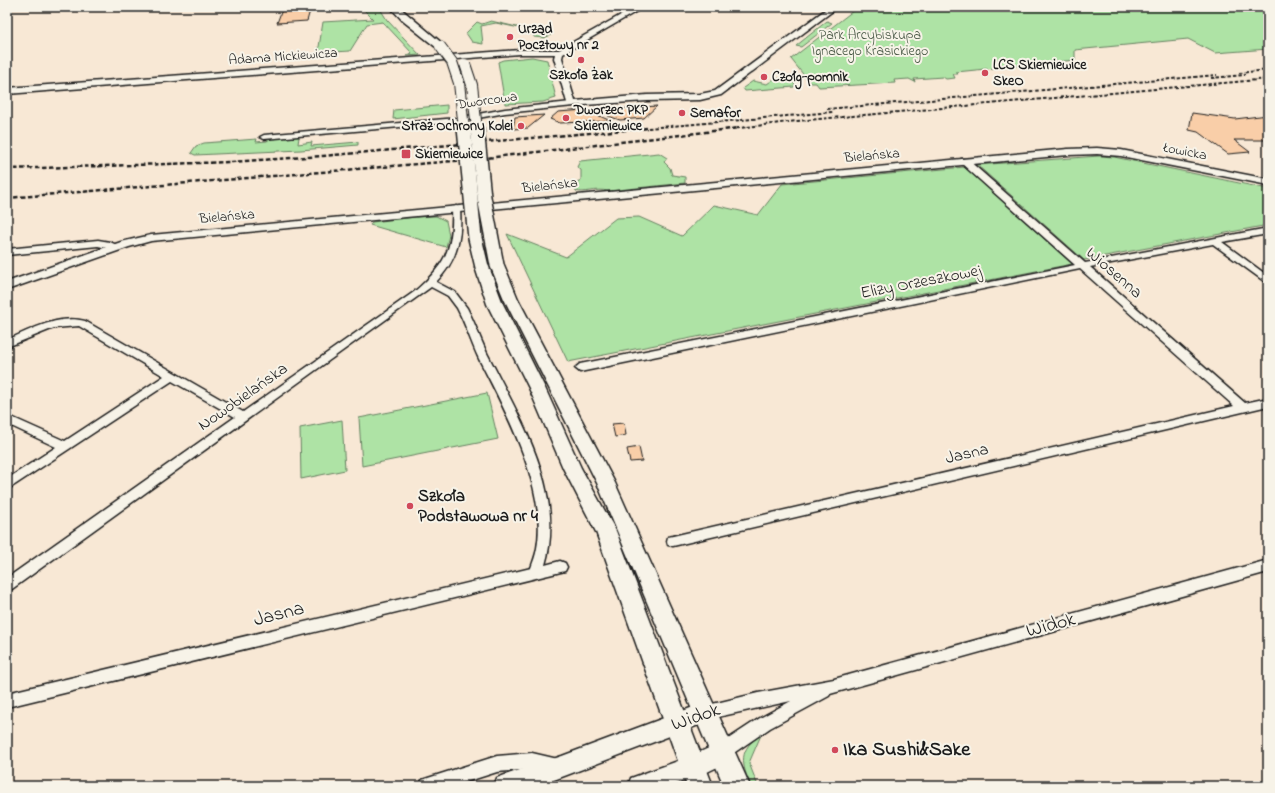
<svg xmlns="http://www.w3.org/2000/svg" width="1275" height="793" viewBox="0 0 1275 793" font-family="'Indie Flower',sans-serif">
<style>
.green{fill:#aee3a5;stroke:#658060}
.building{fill:#f9cea8;stroke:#1c1c1c}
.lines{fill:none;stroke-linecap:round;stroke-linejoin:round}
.minor-casing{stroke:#1c1c1c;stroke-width:3}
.tertiary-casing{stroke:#1c1c1c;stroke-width:3}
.secondary-casing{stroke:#1c1c1c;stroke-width:3}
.primary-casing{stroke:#1c1c1c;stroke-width:3}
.minor{fill:#f7f3e8;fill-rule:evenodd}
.tertiary{fill:#f7f3e8;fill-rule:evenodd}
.secondary{fill:#f7f3e8;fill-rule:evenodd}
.primary{fill:#f7f3e8;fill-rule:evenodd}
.rail-far1{stroke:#1c1c1c;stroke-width:2;stroke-dasharray:3.5 2;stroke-linecap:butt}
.rail{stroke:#1c1c1c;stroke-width:2.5;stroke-dasharray:4.5 2.5;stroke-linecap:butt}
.primary-bridge-far1-casing{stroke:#1c1c1c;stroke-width:12;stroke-linecap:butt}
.primary-bridge-casing{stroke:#1c1c1c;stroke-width:16;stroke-linecap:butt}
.primary-bridge-far1{stroke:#f7f3e8;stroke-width:10}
.primary-bridge{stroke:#f7f3e8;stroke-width:13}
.poi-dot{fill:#d1495b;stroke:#f7f3e8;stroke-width:1.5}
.labels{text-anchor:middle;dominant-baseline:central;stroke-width:4;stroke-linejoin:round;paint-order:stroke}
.far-poi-label{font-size:14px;font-weight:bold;fill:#1c1c1c;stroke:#f7f3e8;text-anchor:start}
.far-park-label{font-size:14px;fill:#485845;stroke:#f7f3e8}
.far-street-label{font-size:14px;fill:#1c1c1c;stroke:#f7f3e8}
.street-label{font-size:17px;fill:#1c1c1c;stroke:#f7f3e8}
.poi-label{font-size:17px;font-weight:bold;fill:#1c1c1c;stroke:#f7f3e8;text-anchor:start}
.near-street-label{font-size:20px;fill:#1c1c1c;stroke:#f7f3e8}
.near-poi-label{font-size:20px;font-weight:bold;fill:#1c1c1c;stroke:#f7f3e8;text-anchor:start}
</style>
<rect width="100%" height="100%" fill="#f8e8d5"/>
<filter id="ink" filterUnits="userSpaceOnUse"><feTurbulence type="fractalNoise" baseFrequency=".025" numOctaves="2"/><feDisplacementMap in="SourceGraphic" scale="8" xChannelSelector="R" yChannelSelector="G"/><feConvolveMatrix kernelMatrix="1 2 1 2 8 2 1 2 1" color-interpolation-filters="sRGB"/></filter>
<g filter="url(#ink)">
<g class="green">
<polygon points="379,7 387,20 420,55 406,56 412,53 383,22 367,24 350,51 318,53 323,22 373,19 362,8"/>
<polygon points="858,7 1268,7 1268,49 1215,53 1188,39 1075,50 1075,60 956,72 958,74 953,74 955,78 946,79 943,77 914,79 915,82 909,79 894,80 895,83 819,87 816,83 810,83 791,59"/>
<polygon points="491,21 551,35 544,38 534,37 533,34 526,34 524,29 496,23 481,26 483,44 472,42 466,33 477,22 482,24"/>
<polygon points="827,21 832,23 801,47 796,46"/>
<polygon points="532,57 547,60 556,98 543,102 505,104 498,62 503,60"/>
<polygon points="790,77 795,85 794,87 745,91 743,88 753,81 767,84 774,79"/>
<polygon points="447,105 447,113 393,119 394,110"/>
<polygon points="296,136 299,137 298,144 312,142 311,146 358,142 358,145 301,150 195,155 191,153 196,146 204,143 257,139 256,142 267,141 271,138"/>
<path d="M659,153L667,158L664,162L670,168L672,175L685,177V183L608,191C595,188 585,194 576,191L575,183L581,180V170L577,167L580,161Z"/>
<polygon points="1099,156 1114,157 1268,189 1268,225 1084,260 977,165"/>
<polygon points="965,167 1072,264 568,362 507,234 566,257 616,218 639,217 682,236 714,205 758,215 782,184"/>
<polygon points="416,217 436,216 446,221 449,235 446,247 370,225 372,222"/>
<polygon points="487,393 498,439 362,466 359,418"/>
<polygon points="342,420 345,470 301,479 300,428"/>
<path d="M761,735L749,763L758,786H751C741,764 738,749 761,735Z"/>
</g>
<g class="building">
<polygon points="283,7 311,7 307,21 277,23"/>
<polygon points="657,106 644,118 620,120 608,116 616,109"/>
<polygon points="585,110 611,121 560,123 550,119 558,112"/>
<polygon points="1192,113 1235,119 1268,115 1268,140 1234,140 1250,152 1228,154 1198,132 1189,130"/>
<polygon points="544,115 528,128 513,129 515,117"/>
<polygon points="624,423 626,435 615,437 612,424"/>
<polygon points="639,447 642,461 630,462 627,449"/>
</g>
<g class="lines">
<defs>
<g id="minor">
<polygon points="571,102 575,104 574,106 505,113 457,122 264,139 260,137 264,135 457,118 505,109"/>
<polygon points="961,159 967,159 1085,263 1268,228 1268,234 1222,242 1268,276 1268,284 1213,244 1090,267 1245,403 1268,398 1268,406 673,546 668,545 667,541 668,537 673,536 1234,406 1080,269 580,372 575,368 580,364 1075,265 961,163"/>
<path d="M456,206L460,209C462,239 457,261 436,282L455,292L467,308C476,325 481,342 490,359C521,420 566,494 545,565L560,561L565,563L567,567L565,571L7,707V693L531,568C533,562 536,555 537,548C548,489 505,410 479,359C471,342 466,325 457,308L448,296L431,287L12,589L7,591V578L235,417L172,381L7,490V479L56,447L7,424V415L65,441L164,376L79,326L54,328L7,347V340C30,330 59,314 85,321L243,412L414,292C444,266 454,250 452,209Z"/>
<polygon points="98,240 110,242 121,247 116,250 98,246 7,255 7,249"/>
<polygon points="1268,560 1268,572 830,694 829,696 770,728 722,761 716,759 714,753 716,747 760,718 791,701 704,720 699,718 696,713 699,708 704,706 758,693 834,679"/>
<polygon points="532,753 562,760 564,766 562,772 556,774 532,769 497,772 453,786 420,786 422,780 428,778 497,756"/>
</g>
<g id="tertiary">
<polygon points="635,7 644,7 563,54 562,58 575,101 647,95 700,94 715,91 829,7 838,7 721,95 700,100 647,101 568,106 554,58 555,54 520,54 7,94 7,88 520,50 559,50"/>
<polygon points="1097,148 1121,150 1268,179 1268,185 1121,156 1097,154 1068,155 151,241 129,247 7,290 7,282 121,242 151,235 1068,149"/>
</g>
<g id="secondary">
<polygon points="704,703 711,706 714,713 711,720 704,723 538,786 494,786 497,778 505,775 562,756"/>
<polygon points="722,742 730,745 733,753 730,761 701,775 670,786 628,786 631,778 689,757"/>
</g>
<g id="primary">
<polygon points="390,7 399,7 443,44 445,46 443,48 437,48 403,21"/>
<polygon points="497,261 502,262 504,265 518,299 615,483 750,786 724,786 597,483 504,299 490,265 492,262"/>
<polygon points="482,263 487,264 489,267 503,304 545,388 581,468 616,531 713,786 687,786 596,532 563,468 529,388 487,304 475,267 477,264"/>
</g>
</defs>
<use href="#minor" class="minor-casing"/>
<use href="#tertiary" class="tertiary-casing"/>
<use href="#secondary" class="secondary-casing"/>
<use href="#primary" class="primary-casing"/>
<use href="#minor" class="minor"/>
<use href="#tertiary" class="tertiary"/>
<use href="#secondary" class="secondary"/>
<use href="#primary" class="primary"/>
<g class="rail-far1">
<polyline points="1239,73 1268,70"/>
<polyline points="1211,78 1245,75"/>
<polyline points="827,109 1217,75"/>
<polyline points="637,129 833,112"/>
<polyline points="731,129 797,121 1268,79"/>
</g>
<g class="rail">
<polyline points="7,169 230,162 322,156 648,128"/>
<polyline points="7,198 478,159 739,128"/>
</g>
<defs>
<g id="primary-bridge-far1">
<polyline points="440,46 452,62 459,83 464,129"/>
<polyline points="465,64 472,85 477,129"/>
</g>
<g id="primary-bridge">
<polyline points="464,128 475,238 482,267"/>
<polyline points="477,128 484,197 497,265"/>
</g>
</defs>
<use href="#primary-bridge-far1" class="primary-bridge-far1-casing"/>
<use href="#primary-bridge" class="primary-bridge-casing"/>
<use href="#primary-bridge-far1" class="primary-bridge-far1"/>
<use href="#primary-bridge" class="primary-bridge"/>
</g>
</g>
<g class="poi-dot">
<circle cx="510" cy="37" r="4"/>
<circle cx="581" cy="60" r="4"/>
<circle cx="985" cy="73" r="4"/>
<circle cx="764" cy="77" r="4"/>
<circle cx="682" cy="113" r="4"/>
<circle cx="566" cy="118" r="4"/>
<circle cx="521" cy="126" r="4"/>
<rect x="401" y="149" width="10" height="10" rx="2"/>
<circle cx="410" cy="506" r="4"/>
<circle cx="835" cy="750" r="4"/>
</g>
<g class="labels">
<g class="far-poi-label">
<text x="518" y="29">Urząd<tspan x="518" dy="16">Pocztowy nr 2</tspan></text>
<text x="993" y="65">LCS Skierniewice<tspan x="993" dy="16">SkeO</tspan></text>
<text x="581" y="75" text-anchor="middle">Szkoła Żak</text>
<text x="772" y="77">Czołg-pomnik</text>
<text x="574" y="110">Dworzec PKP<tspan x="574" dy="16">Skierniewice</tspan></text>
<text x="690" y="113">Semafor</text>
<text x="513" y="126" text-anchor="end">Straż Ochrony Kolei</text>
<text x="415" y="154">Skierniewice</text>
</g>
<g class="far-park-label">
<text x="870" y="35">Park Arcybiskupa<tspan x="870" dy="16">Ignacego Krasickiego</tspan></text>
</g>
<g class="far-street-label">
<text transform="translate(283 57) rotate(-4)">Adama Mickiewicza</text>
<text transform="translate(487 101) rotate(-8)">Dworcowa</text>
<text transform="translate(1185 152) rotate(11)">Łowicka</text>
<text transform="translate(872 156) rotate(-5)">Bielańska</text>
<text transform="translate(550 186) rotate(-6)">Bielańska</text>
<text transform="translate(227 217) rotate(-5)">Bielańska</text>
</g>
<g class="street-label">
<text transform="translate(1114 273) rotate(41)">Wiosenna</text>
<text transform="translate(921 282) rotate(-11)">Elizy Orzeszkowej</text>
<text transform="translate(243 397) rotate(-35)">Nowobielańska</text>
<text transform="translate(967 454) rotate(-13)">Jasna</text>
</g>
<g class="poi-label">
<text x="418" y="496">Szkoła<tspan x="418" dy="20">Podstawowa nr 4</tspan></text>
</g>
<g class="near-street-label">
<text transform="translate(279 615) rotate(-14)">Jasna</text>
<text transform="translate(1051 626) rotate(-15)">Widok</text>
<text transform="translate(696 718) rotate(-19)">Widok</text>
</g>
<g class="near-poi-label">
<text x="843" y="750">Ika Sushi&amp;Sake</text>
</g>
</g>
<rect width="1275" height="793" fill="none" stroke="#f7f3e8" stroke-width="24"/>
<rect x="12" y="12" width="1251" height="769" fill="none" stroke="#1c1c1c" stroke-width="1.5" filter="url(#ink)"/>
</svg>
